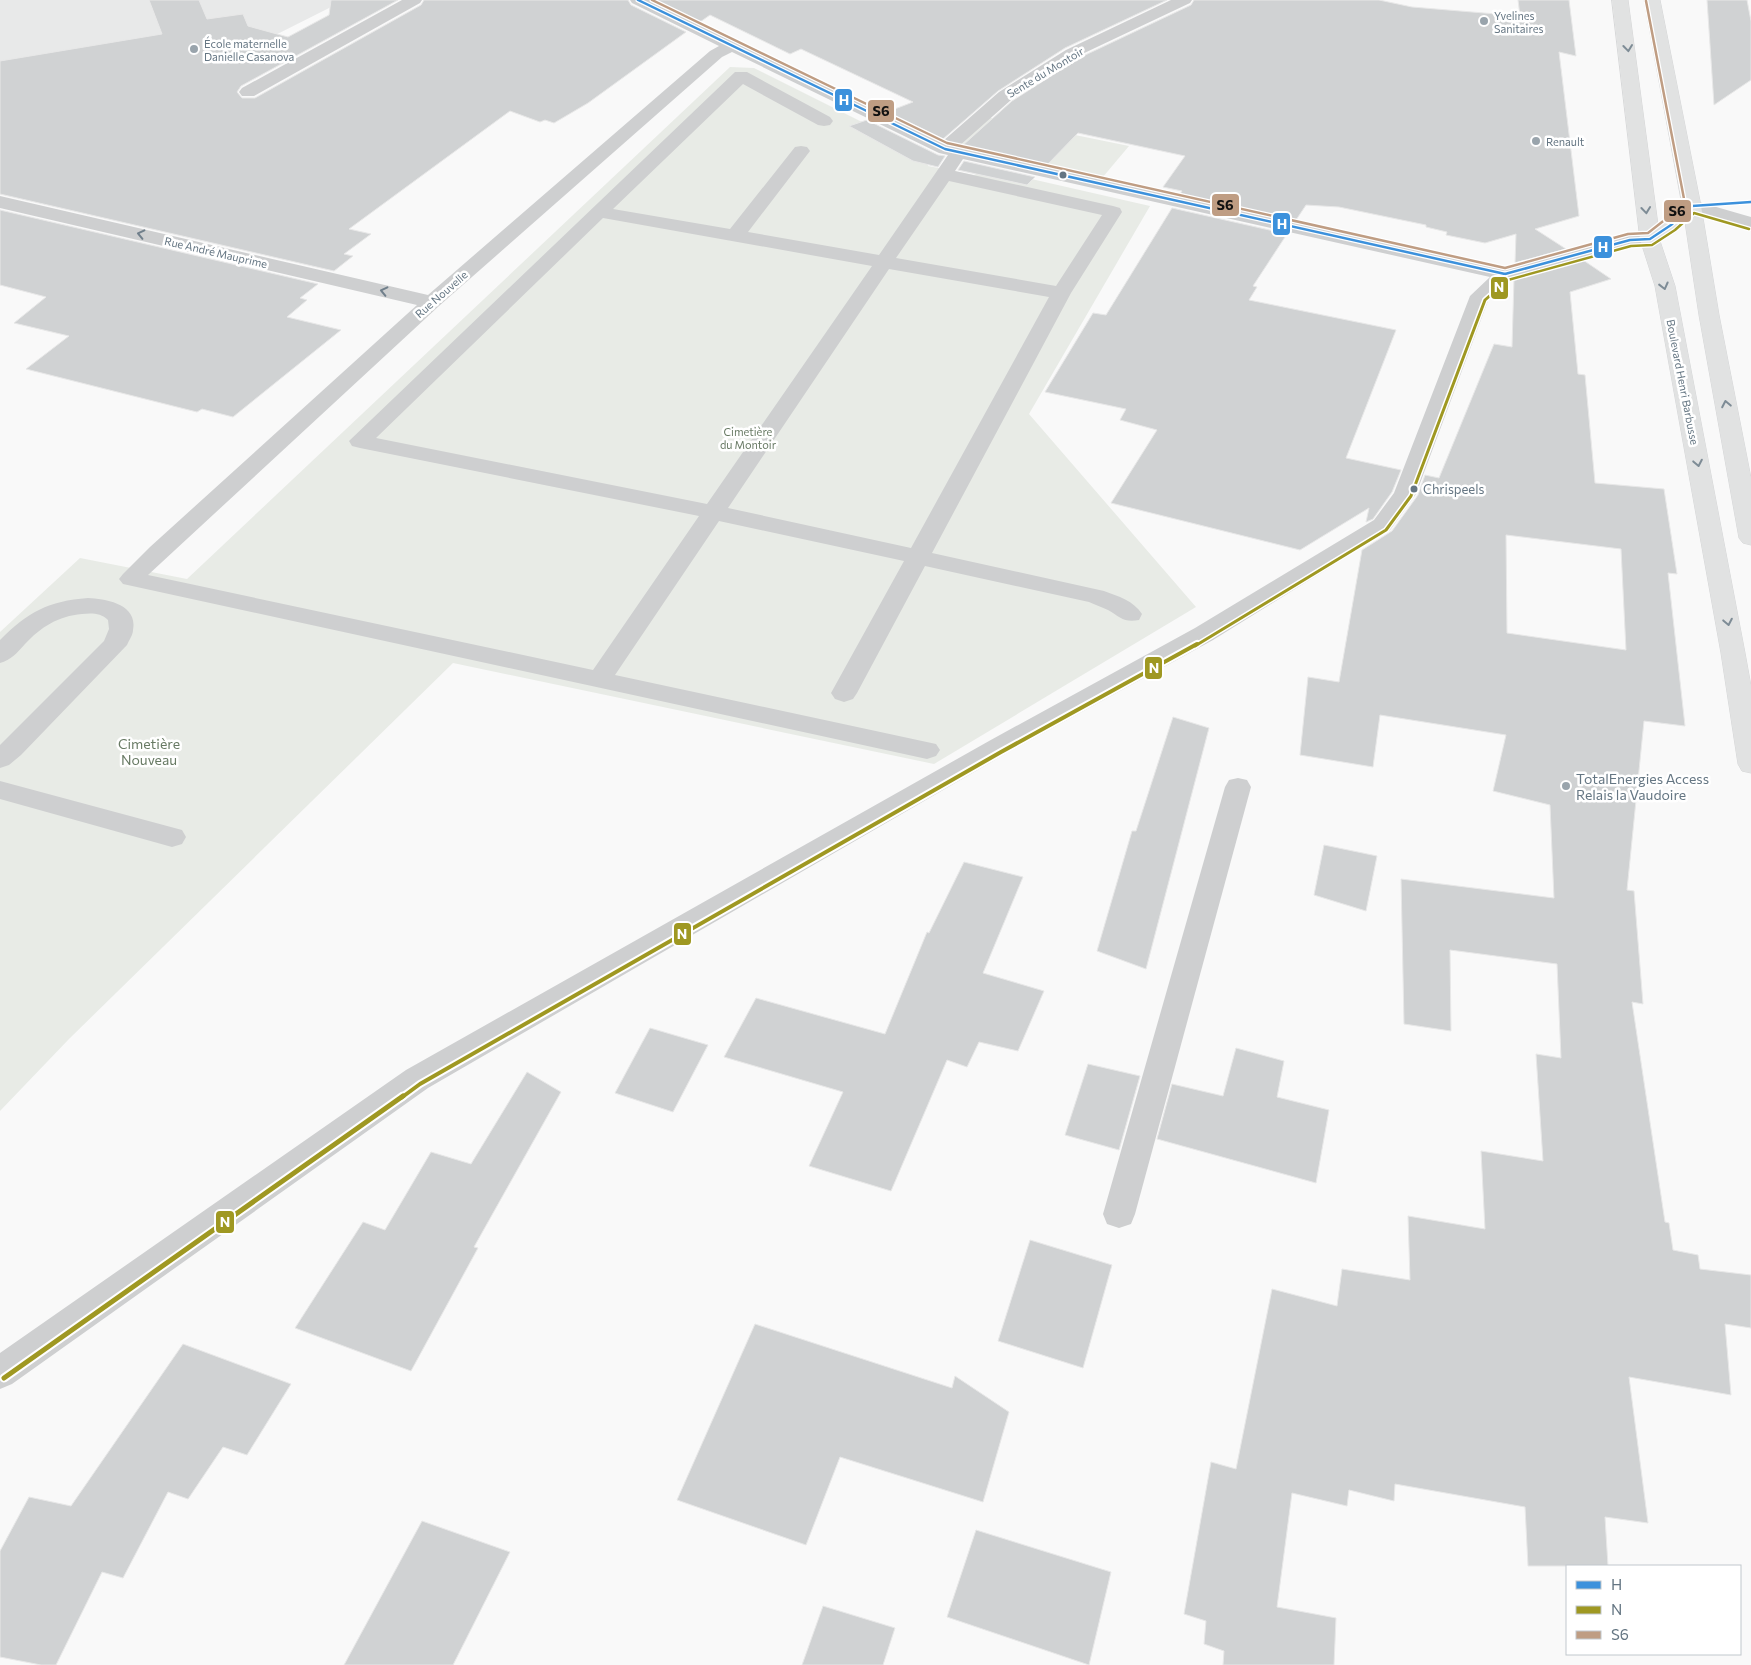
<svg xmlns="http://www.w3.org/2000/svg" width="1751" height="1665" viewBox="0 0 1751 1665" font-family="Commissioner,sans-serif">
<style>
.built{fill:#e8e9e9}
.green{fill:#e8ebe6}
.building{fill:#d0d2d3;stroke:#e8e8e8;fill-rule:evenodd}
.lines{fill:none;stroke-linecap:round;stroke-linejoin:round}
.major-casing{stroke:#d5d6d7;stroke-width:1}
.minor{fill:#cecfd0;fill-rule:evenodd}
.major{fill:#e1e2e2;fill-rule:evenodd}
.bus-1-casing{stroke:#fff;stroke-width:5}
.bus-2-far3-casing{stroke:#fff;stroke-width:5}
.bus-2-far2-casing{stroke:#fff;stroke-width:6}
.bus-2-far1-casing{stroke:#fff;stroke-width:8}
.bus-2-casing{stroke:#fff;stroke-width:9}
.bus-3-casing{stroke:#fff;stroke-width:5}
.bus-1{stroke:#3c91dc;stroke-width:2.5}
.bus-2-far3{stroke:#9f9822;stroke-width:2.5}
.bus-2-far2{stroke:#9f9822;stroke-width:3}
.bus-2-far1{stroke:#9f9822;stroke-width:4}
.bus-2{stroke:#9f9822;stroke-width:5}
.bus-3{stroke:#bf9d83;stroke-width:2.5}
.oneway{stroke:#7e8c96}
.oneway2{stroke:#707f8b}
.poi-dot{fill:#99a4ac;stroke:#fff;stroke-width:2}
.bus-dot{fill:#657683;stroke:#fff;stroke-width:2}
.labels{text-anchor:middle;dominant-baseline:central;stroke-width:5;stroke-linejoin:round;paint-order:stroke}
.far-poi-label{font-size:11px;fill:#657683;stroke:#fff;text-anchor:start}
.far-street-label{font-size:11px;fill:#657683;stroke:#fff}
.far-park-label{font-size:11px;fill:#687a64;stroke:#fff}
.bus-label{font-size:13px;fill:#657683;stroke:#fff;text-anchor:start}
.park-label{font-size:14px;fill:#687a64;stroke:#fff}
.poi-label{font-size:14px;fill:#657683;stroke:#fff;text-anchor:start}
.line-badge{stroke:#fff;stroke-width:2}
.badge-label{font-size:14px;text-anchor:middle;font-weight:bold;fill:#fff}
.pale-badge-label{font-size:14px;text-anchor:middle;font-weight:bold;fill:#111}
</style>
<rect width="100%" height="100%" fill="#f9f9f9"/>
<polygon class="built" points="0,0 345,0 174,86 0,187"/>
<g class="green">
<polygon points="730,67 754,68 930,156 928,166 974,175 988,169 1150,206 1029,414 1196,607 934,764 453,663 69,1039 0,1111 0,632 80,558 187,579"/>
<polygon points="981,116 1129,146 1097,184 945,149"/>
</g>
<g class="building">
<polygon points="149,0 199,0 207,19 243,14 248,26 288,37 329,15 331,0 398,0 241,86 237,92 242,98 255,98 421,5 424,0 628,0 631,5 686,32 588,103 554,123 545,120 540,122 510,111 349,229 371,234 344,254 353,256 334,271 0,194 0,61 162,34"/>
<polygon points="654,0 1167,0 1065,48 998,91 943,139 887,112 913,102 801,49 790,54 710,15 700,22"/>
<polygon points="1194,0 1379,0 1412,7 1520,16 1518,0 1569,0 1576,56 1559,52 1579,216 1535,229 1566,249 1515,263 1516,234 1485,243 1446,235 1447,232 1426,227 1426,225 1339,207 1306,205 1296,220 1180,194 1182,191 1163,187 1185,156 1078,133 1047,165 962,146 1012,101 1079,58 1191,5"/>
<polygon points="1707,0 1747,0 1751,21 1751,80 1714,105"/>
<polygon points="867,120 938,155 945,156 938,167 913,161 849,126"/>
<polygon points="964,161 1035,177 1027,185 958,170"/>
<polygon points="1172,208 1287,234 1253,286 1257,287 1249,300 1396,330 1346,458 1401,470 1392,492 1373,519 1366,522 1369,508 1300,550 1111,503 1157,430 1120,420 1126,409 1045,392 1093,313 1106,315"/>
<polygon points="0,210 318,284 300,298 307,300 287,317 341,330 233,417 202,409 197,412 26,369 69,336 14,323 46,297 0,285"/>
<path d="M1583,260L1611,279L1570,292L1578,374L1585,375L1595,483L1664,489L1677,574L1668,573L1685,726L1644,721L1627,890L1634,891L1643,1004L1632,1002L1665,1222L1669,1223L1673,1250L1698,1255L1700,1269L1751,1275V1328L1725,1324L1731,1395L1629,1377L1648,1523L1605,1517L1608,1566H1528L1525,1507L1395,1484L1394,1501L1349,1490L1347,1506L1292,1493L1277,1607L1336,1618L1334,1665H1223L1224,1651L1204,1644L1206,1621L1184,1614L1211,1462L1236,1469L1272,1289L1337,1306L1342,1269L1410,1280L1408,1216L1485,1229L1481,1151L1543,1161L1536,1054L1561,1058L1557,964L1450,950L1451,1031L1404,1024L1401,879L1554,898L1550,805L1493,791L1506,735L1380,715L1373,767L1300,755L1308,677L1339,682L1362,550L1392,531L1418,495L1425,475L1439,478L1494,344L1512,347L1514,279ZM1506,535L1621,549L1626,650L1507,633Z"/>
<polygon points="1173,717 1209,728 1146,969 1097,951 1132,831 1136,831"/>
<polygon points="1324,845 1377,856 1366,911 1314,895"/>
<polygon points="964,862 1023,877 983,973 1044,991 1018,1051 979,1042 967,1067 947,1060 891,1191 809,1166 843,1092 724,1057 756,998 885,1034 927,932 929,933"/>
<polygon points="650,1028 708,1045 673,1112 615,1093"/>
<polygon points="1236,1048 1284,1061 1277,1097 1329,1110 1316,1183 1157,1139 1172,1084 1223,1096"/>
<polygon points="1088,1064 1140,1076 1119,1150 1065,1135"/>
<polygon points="527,1072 561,1092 474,1247 478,1248 411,1371 295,1328 363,1222 385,1230 431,1152 471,1164"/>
<polygon points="1030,1240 1112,1265 1083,1368 998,1341"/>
<polygon points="755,1324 952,1388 955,1376 1009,1412 983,1502 840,1457 806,1545 677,1500"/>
<polygon points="183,1344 291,1384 247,1455 223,1447 188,1499 168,1492 123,1578 102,1572 56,1665 41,1665 0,1657 0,1551 29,1497 71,1506"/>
<polygon points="422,1521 510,1552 453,1665 344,1665"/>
<polygon points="976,1530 1111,1572 1089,1665 947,1617"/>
<polygon points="823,1606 895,1628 883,1665 802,1665"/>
</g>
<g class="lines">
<defs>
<polygon id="major" points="1612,0 1628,0 1658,225 1682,205 1644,0 1660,0 1701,206 1719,315 1751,478 1751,545 1743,543 1739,538 1699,315 1685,222 1660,241 1675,286 1745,653 1751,686 1751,773 1742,771 1738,764 1721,653 1655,286 1640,239"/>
</defs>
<use href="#major" class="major-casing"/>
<g class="minor">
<polygon points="402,0 422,0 420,3 254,96 242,96 239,92 242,88"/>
<path d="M630,0H650L943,141L999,92L1066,50L1171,0H1192L1190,3L1078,56L1011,100L958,147L1504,268L1630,234L1650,233L1657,235L1660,239L1657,243L1631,246L1520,275L1512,278L1489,298L1416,494L1390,530L1213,640L1007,753L428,1088L12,1384L0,1389V1353L406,1070L989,741L1195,628L1374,520L1394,493L1470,296L1490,277L963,159L955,171L1113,206L1120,208L1122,212L1071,293L932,553L1104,591C1118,596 1134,601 1142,614L1139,620C1124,623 1120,617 1108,610C1102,607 1095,605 1089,602L925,566L857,693L853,699L844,702L835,699L831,693L904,561L719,521L615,675L936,744L940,750L936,756L927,759L123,584L119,579L123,574L150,547L417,305L0,208V196L428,295L710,51L719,46L632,3ZM732,52L939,153L948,155L879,255L748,232L810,151L807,147L801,146L795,147L730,229L613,209L743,84L818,125L824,126L830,125L833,121L830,117L747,72H735L349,441L352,446L360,448L699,516L593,670L148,575L439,306L722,57ZM949,181L1102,215L1056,286L896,258ZM603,218L872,266L707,504L376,438ZM889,269L1049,297L911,548L728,508Z"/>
<polygon points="1692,200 1751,217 1751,229 1685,210 1683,206 1685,202"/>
<path d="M88,598C106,599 138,604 133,630C133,635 129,640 127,645L21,755L9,765L0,768V745L104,641L109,629L108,620C101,613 92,613 82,614C58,616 41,627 25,644C17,653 11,660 0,663V640C28,612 48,601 88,598Z"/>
<polygon points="1238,778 1247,780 1251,787 1135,1214 1131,1224 1119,1228 1107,1224 1103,1214 1225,787 1229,780"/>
<polygon points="0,781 182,830 186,837 182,844 172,847 0,799"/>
</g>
<use href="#major" class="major"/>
<defs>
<g id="bus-1">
<polyline points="638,0 945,149 1505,274"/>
<polyline points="1692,206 1751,202"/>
<polyline points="1505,274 1630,240 1650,239 1671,225 1692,206"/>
</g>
<polyline id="bus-2-far3" points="1501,286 1508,280 1631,246 1652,245 1675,230 1694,213 1749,229"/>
<polyline id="bus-2-far2" points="1195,646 1386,530 1411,496 1485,300 1502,285"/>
<polyline id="bus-2-far1" points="401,1098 420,1084 1001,752 1197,644"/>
<polyline id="bus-2" points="4,1378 403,1096"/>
<polyline id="bus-3" points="652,0 947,143 1505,268 1628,234 1648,233 1685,204 1646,1"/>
</defs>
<use href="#bus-1" class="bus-1-casing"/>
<use href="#bus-2-far3" class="bus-2-far3-casing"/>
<use href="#bus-2-far2" class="bus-2-far2-casing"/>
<use href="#bus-2-far1" class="bus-2-far1-casing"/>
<use href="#bus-2" class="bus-2-casing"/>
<use href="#bus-3" class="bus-3-casing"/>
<use href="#bus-1" class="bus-1"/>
<use href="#bus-2-far3" class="bus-2-far3"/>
<use href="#bus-2-far2" class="bus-2-far2"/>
<use href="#bus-2-far1" class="bus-2-far1"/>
<use href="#bus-2" class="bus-2"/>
<use href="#bus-3" class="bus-3"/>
</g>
<defs><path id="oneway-chevron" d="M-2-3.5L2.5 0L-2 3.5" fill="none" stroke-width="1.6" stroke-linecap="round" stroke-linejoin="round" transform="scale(1.25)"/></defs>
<g class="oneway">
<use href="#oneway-chevron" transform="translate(1628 48) rotate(83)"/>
<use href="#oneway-chevron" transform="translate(1646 210) rotate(84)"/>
<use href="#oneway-chevron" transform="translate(1664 286) rotate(76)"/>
<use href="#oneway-chevron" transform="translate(1726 404) rotate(-101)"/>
<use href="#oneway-chevron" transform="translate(1698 463) rotate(79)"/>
<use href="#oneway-chevron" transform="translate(1728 622) rotate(79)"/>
</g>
<g class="oneway2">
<use href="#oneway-chevron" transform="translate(141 234) rotate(-167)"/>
<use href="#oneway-chevron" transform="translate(384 291) rotate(-167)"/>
</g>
<g class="poi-dot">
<circle cx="1484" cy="21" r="5"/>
<circle cx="194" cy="49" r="5"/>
<circle cx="1536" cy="141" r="5"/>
<circle cx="1566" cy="786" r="5"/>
</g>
<g class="bus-dot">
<circle cx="1063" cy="175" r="4.5"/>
<circle cx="1414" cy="489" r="4.5"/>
</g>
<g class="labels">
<g class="far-poi-label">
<text x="1494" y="15">Yvelines<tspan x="1494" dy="13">Sanitaires</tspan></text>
<text x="204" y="43">École maternelle<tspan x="204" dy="13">Danielle Casanova</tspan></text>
<text x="1546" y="141">Renault</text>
</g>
<g class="far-street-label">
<text transform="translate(1045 72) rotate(-31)">Sente du Montoir</text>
<text transform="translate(216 252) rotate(13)">Rue André Mauprime</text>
<text transform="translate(441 294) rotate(-41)">Rue Nouvelle</text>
<text transform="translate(1683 382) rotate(79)">Boulevard Henri Barbusse</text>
</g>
<g class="far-park-label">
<text x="748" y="431">Cimetière<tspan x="748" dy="13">du Montoir</tspan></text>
</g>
<g class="bus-label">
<text x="1423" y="489">Chrispeels</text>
</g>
<g class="park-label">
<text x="149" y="743">Cimetière<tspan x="149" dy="16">Nouveau</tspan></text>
</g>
<g class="poi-label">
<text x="1576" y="778">TotalEnergies Access<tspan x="1576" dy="16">Relais la Vaudoire</tspan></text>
</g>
</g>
<g class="line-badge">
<rect x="834" y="88" width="19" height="24" rx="5" fill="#3c91dc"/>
<rect x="867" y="99" width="28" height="24" rx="5" fill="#bf9d83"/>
<rect x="1211" y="193" width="29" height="24" rx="5" fill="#bf9d83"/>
<rect x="1663" y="199" width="29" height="24" rx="5" fill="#bf9d83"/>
<rect x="1272" y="212" width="19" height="24" rx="5" fill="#3c91dc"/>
<rect x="1593" y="235" width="20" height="24" rx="5" fill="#3c91dc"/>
<rect x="1490" y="276" width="19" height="24" rx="5" fill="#9f9822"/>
<rect x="1144" y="656" width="19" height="24" rx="5" fill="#9f9822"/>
<rect x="673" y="922" width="19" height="24" rx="5" fill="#9f9822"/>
<rect x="215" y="1210" width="20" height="24" rx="5" fill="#9f9822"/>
</g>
<g class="badge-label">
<text x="844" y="105">H</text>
<text x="1282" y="229">H</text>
<text x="1603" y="252">H</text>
<text x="1499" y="292">N</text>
<text x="1154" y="673">N</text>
<text x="682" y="939">N</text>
<text x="225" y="1227">N</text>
</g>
<g class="pale-badge-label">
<text x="881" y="116">S6</text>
<text x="1225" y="210">S6</text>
<text x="1677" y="216">S6</text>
</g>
<rect x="1566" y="1565" width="175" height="90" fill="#ffffff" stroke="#c1c8cd"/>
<rect x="1576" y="1581" width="25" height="8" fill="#3c91dc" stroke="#c1c8cd"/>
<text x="1611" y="1590" font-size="15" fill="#657683">H</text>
<rect x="1576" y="1606" width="25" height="8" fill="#9f9822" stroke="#c1c8cd"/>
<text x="1611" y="1615" font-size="15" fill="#657683">N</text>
<rect x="1576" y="1631" width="25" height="8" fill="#bf9d83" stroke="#c1c8cd"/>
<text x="1611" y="1640" font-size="15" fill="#657683">S6</text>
</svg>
